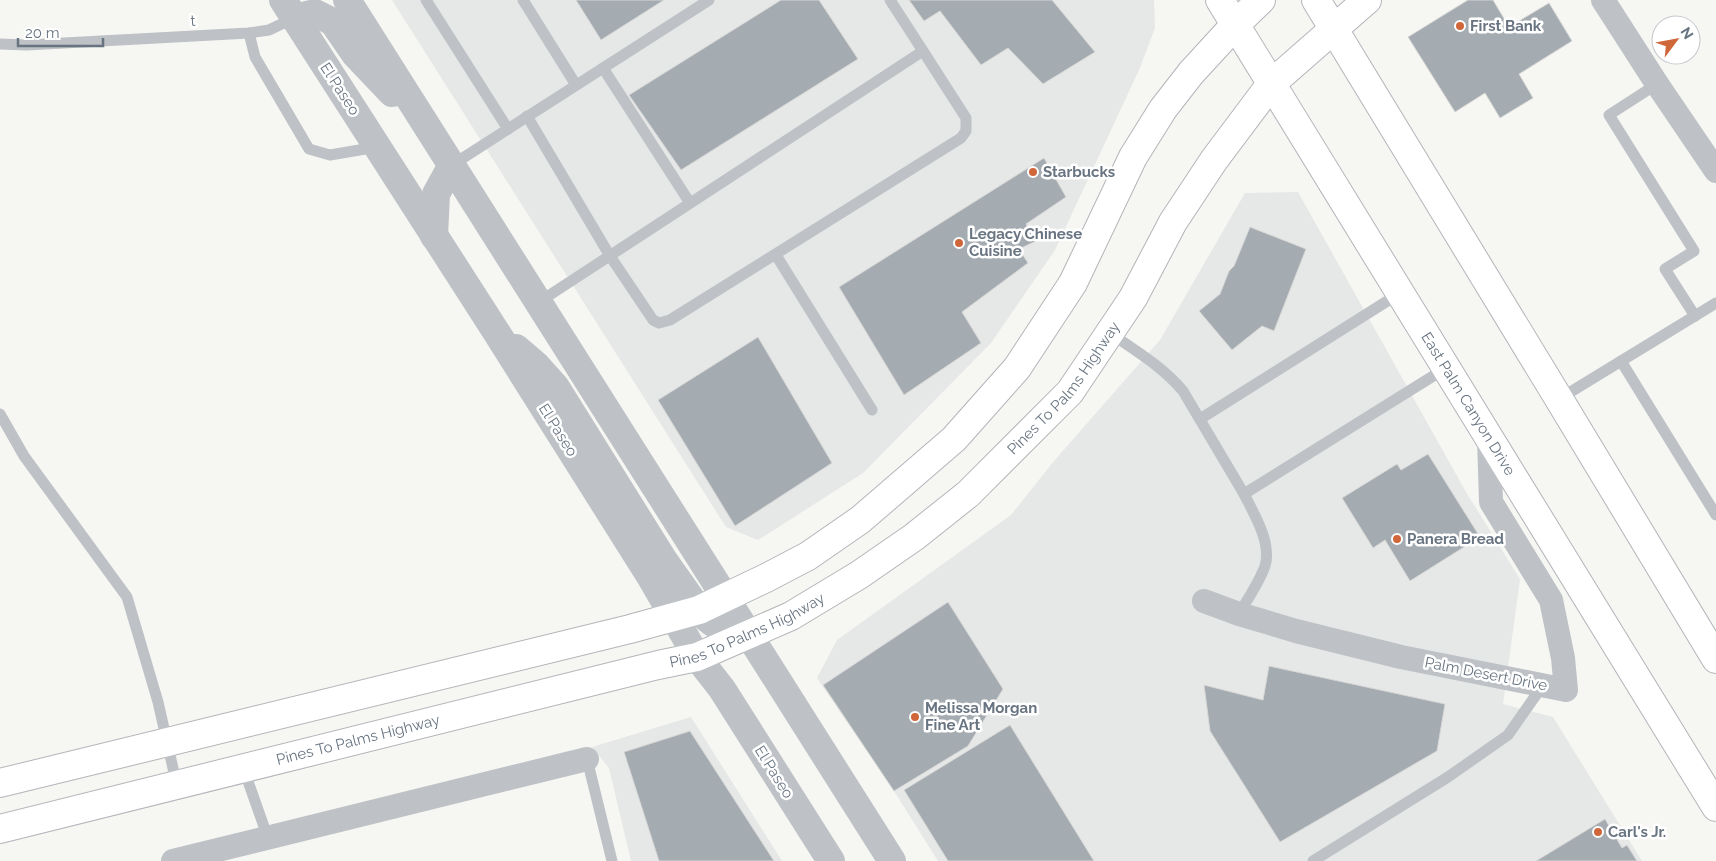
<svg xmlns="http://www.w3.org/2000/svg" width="1716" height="861" viewBox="0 0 1716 861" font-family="Raleway,sans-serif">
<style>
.built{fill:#e6e8e7}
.building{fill:#a4abb1;stroke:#d7d7d6}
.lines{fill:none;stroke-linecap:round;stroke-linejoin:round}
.primary-casing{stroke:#b2b5b9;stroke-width:30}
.service{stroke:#bec1c5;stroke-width:11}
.minor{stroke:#bec1c5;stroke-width:24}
.tertiary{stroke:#bec1c5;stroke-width:28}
.primary{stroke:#fff;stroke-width:28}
.poi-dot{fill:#cf673b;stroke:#fff;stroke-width:2}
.labels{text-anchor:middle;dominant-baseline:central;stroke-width:5;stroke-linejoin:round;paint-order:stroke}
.street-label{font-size:15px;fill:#687481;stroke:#fff}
.poi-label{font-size:15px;font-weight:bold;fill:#687481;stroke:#fff;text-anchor:start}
</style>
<rect width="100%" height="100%" fill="#f6f6f3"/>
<g class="built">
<polygon points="392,0 1154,0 1155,28 1139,70 1055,250 991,343 863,473 758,540 726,527"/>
<polygon points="1298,192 1466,492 1520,579 1503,704 1553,717 1642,861 938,861 894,791 817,678 837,640 1011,515 1054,461 1160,340 1245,193"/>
<polygon points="691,717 782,861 631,861 609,768 592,747"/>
</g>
<g class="building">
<polygon points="576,0 664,0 601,40"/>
<polygon points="781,0 819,0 858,59 681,170 629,95"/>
<polygon points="909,0 1052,0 1095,52 1043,84 1008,48 981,65 940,11 924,21"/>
<polygon points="1468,0 1493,0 1509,27 1549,3 1572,41 1519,74 1533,98 1500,118 1485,93 1455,112 1408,37"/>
<polygon points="1044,158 1066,197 1026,224 1036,241 1019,249 1028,263 962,312 981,343 904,395 839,287"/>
<polygon points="1250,227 1306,249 1274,331 1262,326 1232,350 1199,311 1220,294 1229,271 1234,266"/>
<polygon points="758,337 832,463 735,526 658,400"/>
<polygon points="1428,454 1480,537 1410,581 1385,540 1373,548 1342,498 1397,464 1401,470"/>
<polygon points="948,602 1003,689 968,746 894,791 823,685"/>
<polygon points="1269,666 1445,704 1437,751 1280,842 1210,731 1204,685 1263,700"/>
<polygon points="1010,725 1094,861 948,861 904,790"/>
<polygon points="690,731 774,861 659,861 624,752"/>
<polygon points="1605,819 1622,848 1627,845 1637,861 1536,861"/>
</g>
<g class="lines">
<defs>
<g id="primary">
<path id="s1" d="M1220,0L1716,807"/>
<polyline points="1316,0 1559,399 1716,659"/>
<polyline points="0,783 630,629 699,610 766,578 808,556 860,520 954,439 1017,368 1073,283 1133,157 1163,109 1191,73 1235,25 1261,0"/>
<path id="s2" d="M0,829L658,665L697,657L791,616L859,575L914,537L968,494L1070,392L1133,298L1173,222L1214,160L1271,84L1367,0"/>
</g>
</defs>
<use href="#primary" class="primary-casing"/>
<g class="service">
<polyline points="426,0 508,129"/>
<polyline points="523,0 576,85"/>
<polyline points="249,33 255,57 309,149 330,155 377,147"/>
<polyline points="0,44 27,45 249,33 269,30 294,18"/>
<polyline points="603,68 690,203"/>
<polyline points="1657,84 1609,115 1694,251 1665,269 1695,316"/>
<polyline points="527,116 610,256 653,320 659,323 670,320 961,138 966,131 966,118 923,51"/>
<polyline points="452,165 709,0"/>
<polyline points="776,255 872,410"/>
<polyline points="539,302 923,51 890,0"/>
<path d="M1110,333C1136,351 1163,367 1183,391L1244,494L1446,368"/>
<polyline points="1621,361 1716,515"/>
<polyline points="1559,399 1716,303"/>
<polyline points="0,414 24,456 127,597 158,702 177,786"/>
<polyline points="1200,419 1400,293"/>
<path d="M1239,614C1247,600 1260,581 1265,566C1272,543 1254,514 1244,494"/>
<polyline points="587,759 612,861"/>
<polyline points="244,770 268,838"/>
<polyline points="1313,861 1448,777 1508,735 1543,685"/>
</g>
<g class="minor">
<polyline points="1603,0 1657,84 1716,171"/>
<polyline points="1204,601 1239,614 1296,631 1401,657 1566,690 1563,658 1551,600 1491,502 1489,438"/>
<polyline points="173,861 587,759"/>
</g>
<g class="tertiary">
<polyline points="283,0 495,330 650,576 697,657 722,689 831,861"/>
<polyline points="347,0 892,861"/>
<polyline points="294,18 315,13 333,22 355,54 392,93"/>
<polyline points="434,236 436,194 452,165"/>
<path d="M516,348L537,366L555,386L663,559L699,610C710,624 727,632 744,637"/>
</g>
<use href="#primary" class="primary"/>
</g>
<g class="poi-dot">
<circle cx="1460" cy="26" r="5"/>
<circle cx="1033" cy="172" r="5"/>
<circle cx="959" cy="243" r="5"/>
<circle cx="1397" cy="539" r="5"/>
<circle cx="915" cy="717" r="5"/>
<circle cx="1598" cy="832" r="5"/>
</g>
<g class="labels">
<g class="street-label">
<text transform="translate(193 21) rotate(-3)">t</text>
<text transform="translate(340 89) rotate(57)">El Paseo</text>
<text stroke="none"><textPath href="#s2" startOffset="1179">Pines To Palms Highway</textPath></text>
<text stroke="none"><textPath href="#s1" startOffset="474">East Palm Canyon Drive</textPath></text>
<text transform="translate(558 430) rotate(58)">El Paseo</text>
<text stroke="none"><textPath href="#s2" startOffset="774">Pines To Palms Highway</textPath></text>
<text transform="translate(1486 674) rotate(11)">Palm Desert Drive</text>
<text stroke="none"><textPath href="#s2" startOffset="369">Pines To Palms Highway</textPath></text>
<text transform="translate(774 772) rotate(58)">El Paseo</text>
</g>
<g class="poi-label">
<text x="1470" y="26">First Bank</text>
<text x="1043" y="172">Starbucks</text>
<text x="969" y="234">Legacy Chinese<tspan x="969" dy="17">Cuisine</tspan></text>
<text x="1407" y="539">Panera Bread</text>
<text x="925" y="708">Melissa Morgan<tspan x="925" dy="17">Fine Art</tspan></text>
<text x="1608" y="832">Carl's Jr.</text>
</g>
</g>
<g transform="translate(1676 40) rotate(58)"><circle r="24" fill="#ffffff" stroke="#c3c7cd"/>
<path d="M0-4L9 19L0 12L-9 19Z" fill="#cf673b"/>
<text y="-8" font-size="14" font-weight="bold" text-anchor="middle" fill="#687481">N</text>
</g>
<path d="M18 38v8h85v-8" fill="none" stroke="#687481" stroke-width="2.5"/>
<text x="25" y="38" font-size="15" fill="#687481" stroke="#ffffff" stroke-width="4" paint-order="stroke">20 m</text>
</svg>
